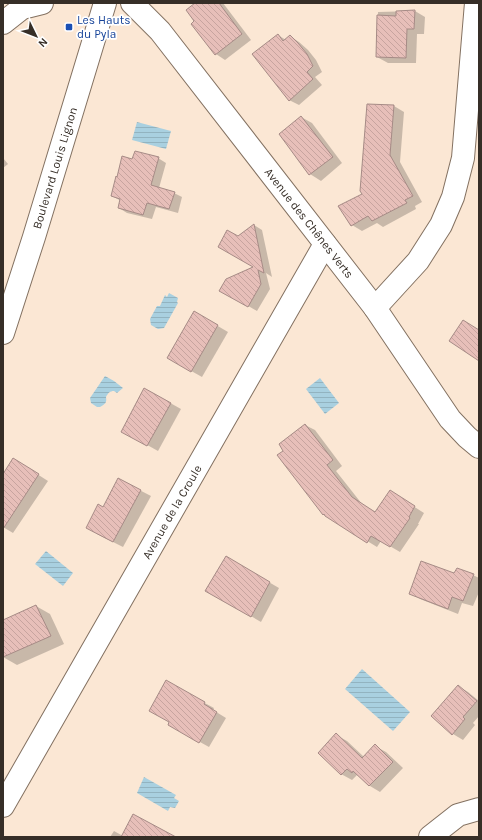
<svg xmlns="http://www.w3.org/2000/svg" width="482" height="840" viewBox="0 0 482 840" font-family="Karla,sans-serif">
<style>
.water{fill:url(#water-rules)}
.shadow{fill:#0003}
.building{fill:url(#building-back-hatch);stroke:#a68b86}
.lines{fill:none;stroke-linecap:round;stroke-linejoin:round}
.minor-casing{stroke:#837161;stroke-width:24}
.secondary-casing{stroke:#837161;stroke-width:24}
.minor{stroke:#fff;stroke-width:22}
.secondary{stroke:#fff;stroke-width:22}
.transit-dot{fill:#1a4fb4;stroke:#fff;stroke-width:1.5}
.labels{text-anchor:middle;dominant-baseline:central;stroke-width:3.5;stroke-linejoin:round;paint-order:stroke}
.transit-label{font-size:12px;fill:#164399;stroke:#fff;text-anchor:start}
.street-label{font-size:12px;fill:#362e27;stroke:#fff}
</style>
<defs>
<pattern id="water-rules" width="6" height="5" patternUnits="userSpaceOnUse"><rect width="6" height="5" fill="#a9d0e0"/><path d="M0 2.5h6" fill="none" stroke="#92b3c0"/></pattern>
<pattern id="building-back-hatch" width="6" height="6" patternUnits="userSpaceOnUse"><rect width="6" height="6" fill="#e7bfb9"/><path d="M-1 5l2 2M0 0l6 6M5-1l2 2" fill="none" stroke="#c7a49f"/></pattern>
</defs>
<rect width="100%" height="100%" fill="#fbe7d4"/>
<g class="water">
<polygon points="137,122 171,131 166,149 132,140"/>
<polygon points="169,293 178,298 177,302 178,303 164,328 158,329 151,325 150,319 157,306 160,306 165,295 167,297"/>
<path d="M105,376L114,381L123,388L117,393L114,391C110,391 108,393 106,397C107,403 105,404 100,407H97L91,403L90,398Z"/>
<polygon points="320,378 339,403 325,414 306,389"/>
<polygon points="46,551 73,573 63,586 35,564"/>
<polygon points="362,669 410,712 393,731 345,689"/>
<polygon points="144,777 176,795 174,798 179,801 175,808 170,807 168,811 137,793"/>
</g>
<g class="shadow">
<polygon points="197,3 223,3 251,40 225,60 216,54 196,21"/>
<polygon points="415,11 425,17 424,34 417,34 416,63 388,63 377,57 378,12"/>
<polygon points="278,35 286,40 290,36 299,42 308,50 316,60 322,72 315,77 322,85 299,105 289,100"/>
<polygon points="368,105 394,106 404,112 400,162 422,202 415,206 416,209 383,227 377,223 362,231 352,225 363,194"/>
<polygon points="301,117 312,123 342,163 321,181 310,174 280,134"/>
<polygon points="3,158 8,164 3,168"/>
<polygon points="158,158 166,163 159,188 174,193 182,197 178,213 156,207 152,219 127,213 119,208 121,201 112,196 133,160"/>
<polygon points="254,225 262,230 272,277 266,273 270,289 257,311 221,290 255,267 238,237"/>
<polygon points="194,312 228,332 202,377 168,358"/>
<polygon points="145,389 181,409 158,451 122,431"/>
<polygon points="305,425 315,430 342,466 336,471 362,504 376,513 399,497 424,513 418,524 419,524 400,552 381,541 377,547 323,514 285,451"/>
<polygon points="23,465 48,481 13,533 3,527 3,474 4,474"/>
<polygon points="118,479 151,496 123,547 97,534 103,508"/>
<polygon points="226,557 279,588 261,622 206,590"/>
<polygon points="455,574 473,575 479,578 479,592 473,606 462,603 458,614 420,599 410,593"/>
<polygon points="36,606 50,614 64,644 17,665 3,657 3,621"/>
<polygon points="166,682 214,708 213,710 226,718 209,747 169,725 170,722"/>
<polygon points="458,686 468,692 479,701 479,716 473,723 475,725 463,740 453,734"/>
<polygon points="336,735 347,741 364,757 375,746 386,752 403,768 380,792 370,786 362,778 357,775 352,780 341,774"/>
<polygon points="114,831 123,836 174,837 110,837"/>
</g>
<g class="building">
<polygon points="195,3 219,3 242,34 215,55 191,24 194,21 186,10"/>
<polygon points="415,10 414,29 407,29 406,58 376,57 377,15 396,16 396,11"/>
<polygon points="278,34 283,41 290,35 298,43 307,54 313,66 307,72 313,79 289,101 252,54"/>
<polygon points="367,104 394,105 390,155 413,196 405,200 407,203 372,221 368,216 351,226 338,206 362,194 360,191"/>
<polygon points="301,116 333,157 309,175 279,134"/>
<polygon points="135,151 159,157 151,185 175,192 169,209 147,203 143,215 118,208 120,199 111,196 116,176 117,177 122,156 132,159"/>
<polygon points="254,224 264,273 258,270 261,284 248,307 219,291 226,279 253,267 218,247 227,230 238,236"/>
<polygon points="194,311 218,325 191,372 167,358"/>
<polygon points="463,320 479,330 479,361 449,341"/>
<polygon points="144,388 171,403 147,446 121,432"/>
<polygon points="305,424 333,460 327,465 352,497 375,512 390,490 415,506 409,517 410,518 390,547 371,536 367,543 325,516 324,514 323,515 277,455 283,451 279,444"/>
<polygon points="13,458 39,474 3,529 3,474"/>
<polygon points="118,478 141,490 113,542 86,528 98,504 103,507"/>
<polygon points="226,556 270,582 251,617 205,591"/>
<polygon points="421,561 454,573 457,568 474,574 463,601 452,597 448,609 409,594"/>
<polygon points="36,605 51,636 3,657 3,620"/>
<polygon points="166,680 205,702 204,704 217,712 199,743 168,725 169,722 149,711"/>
<polygon points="458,685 477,701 463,717 465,719 452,735 431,716"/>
<polygon points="336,733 362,758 375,744 393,762 369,786 353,771 352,773 347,769 341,775 318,753"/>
<polygon points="133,814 176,837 121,837"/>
</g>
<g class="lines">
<defs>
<g id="minor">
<polyline points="132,3 160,31 375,308 450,419 467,437 479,447"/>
<polyline points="3,23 22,8 42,3"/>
<polyline points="375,308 418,261 441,225 453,197 463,158 476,3"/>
<polyline points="3,806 325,244"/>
<polyline points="430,837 458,815 479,809"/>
</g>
<polyline id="secondary" points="3,333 34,237 105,3"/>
</defs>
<use href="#minor" class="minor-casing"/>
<use href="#secondary" class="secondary-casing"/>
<use href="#minor" class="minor"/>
<use href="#secondary" class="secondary"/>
</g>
<rect class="transit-dot" x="65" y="23" width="8" height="8" rx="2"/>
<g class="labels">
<g class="transit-label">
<text x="77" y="20">Les Hauts<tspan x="77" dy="14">du Pyla</tspan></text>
</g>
<g class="street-label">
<text transform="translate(55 168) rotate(-73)">Boulevard Louis Lignon</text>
<text transform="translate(309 223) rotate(52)">Avenue des Chênes Verts</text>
<text transform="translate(172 512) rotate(-60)">Avenue de la Croule</text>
</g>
</g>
<rect width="482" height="840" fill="none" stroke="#362e27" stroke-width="8"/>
<g transform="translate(36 36) rotate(133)" stroke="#ffffff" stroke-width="3" paint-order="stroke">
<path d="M0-3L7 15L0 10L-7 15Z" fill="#362e27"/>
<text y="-6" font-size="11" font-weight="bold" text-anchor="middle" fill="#362e27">N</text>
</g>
</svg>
